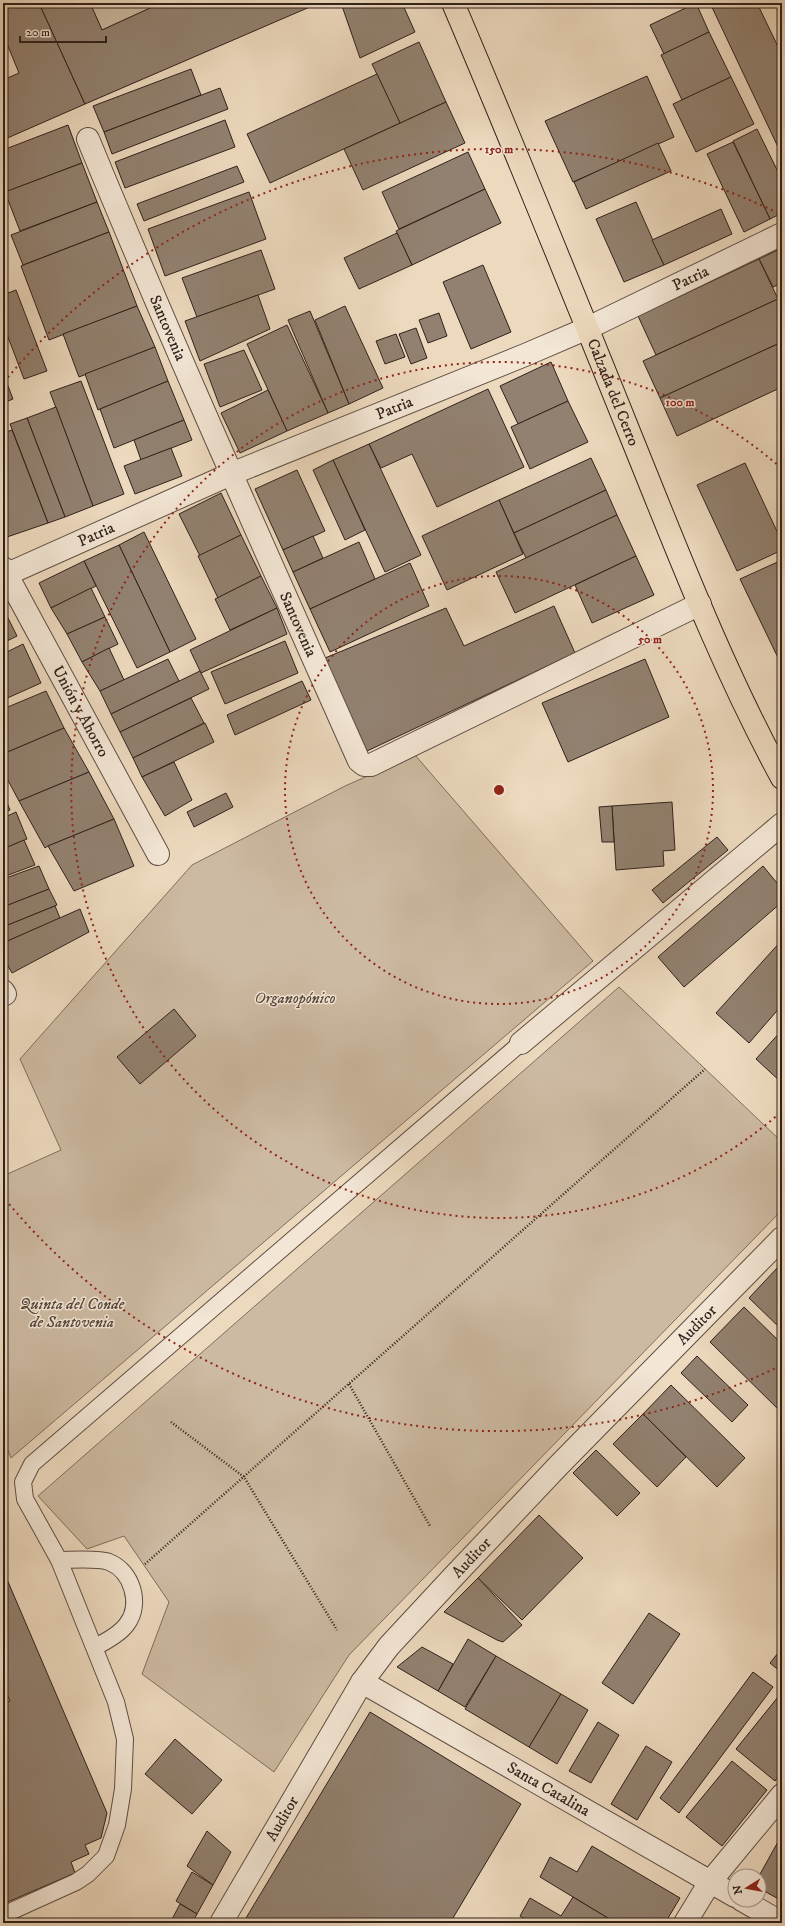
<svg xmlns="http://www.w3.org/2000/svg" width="785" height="1926" viewBox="0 0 785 1926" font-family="'IM FELL DW Pica',serif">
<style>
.green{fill:#cdbaa2;stroke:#7e6e5e}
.building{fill:#928170;stroke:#2f211b}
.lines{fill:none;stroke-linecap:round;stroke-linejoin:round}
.service-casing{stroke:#5e4f44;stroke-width:18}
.minor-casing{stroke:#5e4f44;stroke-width:24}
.tertiary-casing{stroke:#5e4f44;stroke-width:24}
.primary-casing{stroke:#2f211b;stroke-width:24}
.path{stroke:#2f211b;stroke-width:2.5;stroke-dasharray:1 2;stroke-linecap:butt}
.service{stroke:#f3e6d5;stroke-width:16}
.minor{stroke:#f3e6d5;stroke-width:22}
.tertiary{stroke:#f3e6d5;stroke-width:22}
.primary{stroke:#edd9be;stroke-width:22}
.ring{fill:none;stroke:#8f2418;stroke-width:2;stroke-dasharray:2 4}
.labels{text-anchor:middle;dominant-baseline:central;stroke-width:3;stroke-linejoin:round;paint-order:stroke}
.street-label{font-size:16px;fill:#2f211b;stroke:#f3e6d5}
.park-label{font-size:16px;font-style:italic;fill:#56473d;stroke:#f3e6d5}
.centre{fill:#8f2418;stroke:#f3e6d5;stroke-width:2}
.ring-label{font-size:12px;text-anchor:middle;font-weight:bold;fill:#8f2418;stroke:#f3e6d5;stroke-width:3;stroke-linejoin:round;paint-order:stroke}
</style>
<rect width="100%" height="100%" fill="#edd9be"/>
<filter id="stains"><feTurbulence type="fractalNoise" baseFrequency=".005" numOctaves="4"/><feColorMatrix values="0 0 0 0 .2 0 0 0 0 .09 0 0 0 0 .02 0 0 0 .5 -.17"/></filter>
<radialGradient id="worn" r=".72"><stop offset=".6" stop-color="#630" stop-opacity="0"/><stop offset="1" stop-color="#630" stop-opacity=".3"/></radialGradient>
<g class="green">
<polygon points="90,3 161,3 102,30"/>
<polygon points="415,755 593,961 11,1458 3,1439 3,1176 61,1150 20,1059 192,865 345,786"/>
<polygon points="619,987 782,1142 782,1210 349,1655 274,1772 142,1674 169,1602 124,1536 87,1549 38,1496"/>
</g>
<g class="building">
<polygon points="3,3 39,3 85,104 3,140 3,80 19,73 3,34"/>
<polygon points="39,3 90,3 102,30 161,3 319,3 85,104"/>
<polygon points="341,3 402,3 415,32 360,58"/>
<polygon points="696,3 709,32 664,54 650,25"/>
<polygon points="710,3 757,3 782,55 782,145 778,147"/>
<polygon points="709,32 731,77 682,100 661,55"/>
<polygon points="419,42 446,102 400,123 372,64"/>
<polygon points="191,69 201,95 104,132 93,106"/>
<polygon points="377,74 400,123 270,183 247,134"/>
<polygon points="647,76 674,137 573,182 545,121"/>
<polygon points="731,77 754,124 696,152 673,104"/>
<polygon points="220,88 228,109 112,154 104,132"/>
<polygon points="446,102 465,143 363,190 344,149"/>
<polygon points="225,120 235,147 125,188 115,162"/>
<polygon points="68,125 82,163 3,193 3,150"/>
<polygon points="757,129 782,180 782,213 770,219 733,141"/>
<polygon points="733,142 770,219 744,232 707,154"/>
<polygon points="658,143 671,171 586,209 574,182"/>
<polygon points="468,152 485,189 399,229 382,192"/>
<polygon points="82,163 97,202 20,231 5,192"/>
<polygon points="237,166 244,182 144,221 137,204"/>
<polygon points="485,189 501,223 412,265 396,231"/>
<polygon points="249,192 266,239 165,276 148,229"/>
<polygon points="97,202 109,232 23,265 11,235"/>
<polygon points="636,202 664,265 624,282 596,219"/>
<polygon points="721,209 732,234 664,265 652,240"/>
<polygon points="109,232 137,306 49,340 21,266"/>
<polygon points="397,233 412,265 359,289 344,258"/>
<polygon points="782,248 782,283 773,287 759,259"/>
<polygon points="261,250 275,289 197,317 182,278"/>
<polygon points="759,259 778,299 656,355 638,316"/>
<polygon points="483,265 511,332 471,349 443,282"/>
<polygon points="16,290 47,371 24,379 3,324 3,295"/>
<polygon points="258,295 270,329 200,361 185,321"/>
<polygon points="778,299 782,308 782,342 660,398 643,361"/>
<polygon points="137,306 155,347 79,377 63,334"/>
<polygon points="345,306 383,388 349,404 315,320"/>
<polygon points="310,311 349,404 328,413 288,320"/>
<polygon points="439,313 447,336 428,343 419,320"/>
<polygon points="287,325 328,413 287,431 247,344"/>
<polygon points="416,328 427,358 411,364 399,334"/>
<polygon points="396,334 405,357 385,364 376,341"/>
<polygon points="782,342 782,387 677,436 660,398"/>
<polygon points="155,347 168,381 98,410 85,374"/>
<polygon points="244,350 262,390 220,407 204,364"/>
<polygon points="551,362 568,401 518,424 500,386"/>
<polygon points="3,373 13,399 3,403"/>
<polygon points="81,381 124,494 93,506 50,392"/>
<polygon points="168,381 184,420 114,448 100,409"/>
<polygon points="488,389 524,467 437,507 412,454 381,468 369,444"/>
<polygon points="268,390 287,431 240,453 221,413"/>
<polygon points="568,401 588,442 530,469 511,427"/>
<polygon points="56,407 93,506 65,517 27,418"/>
<polygon points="27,418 65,517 48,523 10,424"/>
<polygon points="184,420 192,440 141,460 134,440"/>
<polygon points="12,430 48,523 7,537 3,529 3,433"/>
<polygon points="369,444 421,555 385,572 333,460"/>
<polygon points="171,448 182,476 135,494 124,466"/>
<polygon points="591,458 606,490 514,533 499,500"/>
<polygon points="333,460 365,530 345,540 313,470"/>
<polygon points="745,463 782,542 782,550 737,571 697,485"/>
<polygon points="297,470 325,531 283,550 255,489"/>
<polygon points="606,490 617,515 526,558 514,533"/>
<polygon points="221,493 241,535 200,556 179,514"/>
<polygon points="499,500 523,554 447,590 422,536"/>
<polygon points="617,515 636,556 515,613 496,572"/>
<polygon points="144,532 196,639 170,652 119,545"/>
<polygon points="241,535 261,576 218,598 198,556"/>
<polygon points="313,536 323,558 293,572 283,550"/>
<polygon points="359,542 375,579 310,609 293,572"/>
<polygon points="119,545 170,652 137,668 84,561"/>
<polygon points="636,556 654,595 592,623 575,585"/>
<polygon points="782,560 782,666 740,579"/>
<polygon points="84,561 96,586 51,608 39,583"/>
<polygon points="410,563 429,606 330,652 310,609"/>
<polygon points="261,576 277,608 230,630 215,599"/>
<polygon points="91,588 105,617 67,634 51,608"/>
<polygon points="554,606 575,653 367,751 325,658 446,608 464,646"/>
<polygon points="3,608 17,636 3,643"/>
<polygon points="277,608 287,634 201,673 190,650"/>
<polygon points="105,617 118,644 82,662 67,634"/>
<polygon points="285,641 298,673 225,704 211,672"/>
<polygon points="23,644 41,683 3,700 3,654"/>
<polygon points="109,648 124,680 100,691 82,662"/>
<polygon points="168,659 179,681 111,714 100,691"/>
<polygon points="645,659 669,717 568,762 542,703"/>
<polygon points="200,671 209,689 120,732 111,714"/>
<polygon points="302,681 311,700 235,735 227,715"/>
<polygon points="46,691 64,728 3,754 3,709"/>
<polygon points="191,698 204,723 133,758 120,732"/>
<polygon points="205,723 214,742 142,777 133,758"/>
<polygon points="64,728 89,772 19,801 3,771 3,754"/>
<polygon points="174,762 192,800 165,816 142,777"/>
<polygon points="89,772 114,819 48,846 45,848 19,801"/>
<polygon points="3,793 10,810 3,813"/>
<polygon points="226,793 233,807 194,827 187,812"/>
<polygon points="672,802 675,850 663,851 664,866 616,870 612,806"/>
<polygon points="612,806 614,842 602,842 599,807"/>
<polygon points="16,812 27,839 3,849 3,818"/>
<polygon points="114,819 134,866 74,891 48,846"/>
<polygon points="717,837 728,850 663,903 652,890"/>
<polygon points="24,840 35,865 3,877 3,849"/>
<polygon points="39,866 49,889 3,907 3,879"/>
<polygon points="763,866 782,889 782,902 684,987 658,957"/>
<polygon points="49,889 57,905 3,927 3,907"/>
<polygon points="55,906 60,918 3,943 3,927"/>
<polygon points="80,909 89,932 12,973 3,957 3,943"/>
<polygon points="782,940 782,1005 749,1043 716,1013"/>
<polygon points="174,1009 196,1036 140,1084 117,1057"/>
<polygon points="782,1030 782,1083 756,1059"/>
<polygon points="779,1266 782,1269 782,1330 749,1298"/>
<polygon points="744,1307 782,1344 782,1413 710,1342"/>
<polygon points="697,1356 748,1405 732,1422 681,1373"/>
<polygon points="671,1385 745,1458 717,1487 643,1414"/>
<polygon points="643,1414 686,1457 657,1487 613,1444"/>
<polygon points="782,1419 782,1426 778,1423"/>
<polygon points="596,1450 640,1493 617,1516 573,1473"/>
<polygon points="539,1515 583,1558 522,1620 478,1578"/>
<polygon points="3,1570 107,1813 101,1838 85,1845 89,1854 71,1862 75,1873 3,1904 3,1704 10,1701 3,1686"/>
<polygon points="478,1578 522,1625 503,1642 497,1640 444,1612"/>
<polygon points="649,1613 680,1634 633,1704 602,1683"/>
<polygon points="468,1639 496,1656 465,1707 438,1691"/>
<polygon points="422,1647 453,1664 438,1691 397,1667"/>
<polygon points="782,1648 782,1673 770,1663"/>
<polygon points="496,1656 561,1694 529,1747 465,1709"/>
<polygon points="753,1672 773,1687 679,1813 660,1798"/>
<polygon points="561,1694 588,1710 557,1764 529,1747"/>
<polygon points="778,1697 782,1701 782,1772 775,1781 736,1749"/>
<polygon points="370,1712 521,1804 450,1923 243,1923"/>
<polygon points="598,1722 619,1735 591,1783 569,1771"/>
<polygon points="175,1739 222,1780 192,1814 145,1774"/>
<polygon points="646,1746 672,1762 637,1820 611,1804"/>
<polygon points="732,1761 767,1790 722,1846 686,1817"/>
<polygon points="207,1831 231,1852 213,1885 187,1866"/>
<polygon points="779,1840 782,1842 782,1901 759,1888 759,1876"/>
<polygon points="592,1846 680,1898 665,1923 616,1923 540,1877 550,1857 577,1872"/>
<polygon points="192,1872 213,1885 197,1914 176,1901"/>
<polygon points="573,1897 616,1923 532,1923 520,1916 530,1898 561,1916"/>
<polygon points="180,1904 197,1914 192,1923 170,1923"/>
</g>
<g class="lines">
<defs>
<g id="service">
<path d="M59,1560C71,1560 99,1558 109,1562C132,1571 142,1604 127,1624C120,1634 105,1642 95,1647"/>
<polyline points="3,1915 76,1882 88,1874 106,1856 117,1825 123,1789 125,1739 116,1702 59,1560 25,1499 23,1482 32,1464 521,1043"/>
</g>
<g id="minor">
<path id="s1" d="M88,139C174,348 267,554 359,761L364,765H371L700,604"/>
<path id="s2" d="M588,328L782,234"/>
<path id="s3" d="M3,568L158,854"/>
<polyline points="3,991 5,994"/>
<polyline points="521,1043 782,824"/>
<path id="s4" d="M362,1682L735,1896"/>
<polyline points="742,1900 782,1923"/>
<path id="s5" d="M221,1923L362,1682L389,1646L454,1576L559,1465L782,1238"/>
<polyline points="685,1923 710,1882 782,1795"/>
</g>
<g id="tertiary">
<path id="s6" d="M3,576L231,474L525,355L588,328"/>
</g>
<g id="primary">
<path id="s7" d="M453,3C514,146 572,290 630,434C677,550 722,668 782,778"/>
</g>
</defs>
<use href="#service" class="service-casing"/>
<use href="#minor" class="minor-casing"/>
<use href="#tertiary" class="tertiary-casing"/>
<use href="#primary" class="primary-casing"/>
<g class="path">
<polyline points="349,1384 430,1526"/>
<polyline points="171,1422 244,1477 337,1630"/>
<polyline points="145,1564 705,1069"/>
</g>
<use href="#service" class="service"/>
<use href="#minor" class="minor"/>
<use href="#tertiary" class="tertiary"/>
<use href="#primary" class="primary"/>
</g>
<g class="ring">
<circle cx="499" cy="790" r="214"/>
<path d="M780 1113A428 428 0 1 1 780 467"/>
<path d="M780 1366A641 641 0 0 1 4 1198M4 382A641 641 0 0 1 780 214"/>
</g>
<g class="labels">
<g class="street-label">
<text stroke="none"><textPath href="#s2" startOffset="114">Patria</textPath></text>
<text stroke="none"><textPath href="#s1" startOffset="205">Santovenia</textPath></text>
<text stroke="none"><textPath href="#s7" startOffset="421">Calzada del Cerro</textPath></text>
<text stroke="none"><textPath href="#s6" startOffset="426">Patria</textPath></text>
<text stroke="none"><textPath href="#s6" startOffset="102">Patria</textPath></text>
<text stroke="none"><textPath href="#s1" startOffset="529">Santovenia</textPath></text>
<text stroke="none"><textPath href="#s3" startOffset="163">Unión y Ahorro</textPath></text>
<text stroke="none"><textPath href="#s5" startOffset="769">Auditor</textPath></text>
<text stroke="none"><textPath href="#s5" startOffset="445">Auditor</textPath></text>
<text stroke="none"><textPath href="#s4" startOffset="215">Santa Catalina</textPath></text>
<text stroke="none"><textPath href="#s5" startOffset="121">Auditor</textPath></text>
</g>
<g class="park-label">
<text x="295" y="998">Organopónico</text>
<text x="72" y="1304">Quinta del Conde<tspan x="72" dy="18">de Santovenia</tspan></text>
</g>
</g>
<circle cx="499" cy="790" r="6" class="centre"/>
<g class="ring-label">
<text x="499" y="153">150 m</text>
<text x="680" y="406">100 m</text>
<text x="650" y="643">50 m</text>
</g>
<rect width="785" height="1926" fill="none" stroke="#edd9be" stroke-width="16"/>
<rect x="4" y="4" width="777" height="1918" fill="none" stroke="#2f211b" stroke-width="2"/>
<rect x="8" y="8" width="769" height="1910" fill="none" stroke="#2f211b"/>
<g transform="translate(747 1888) rotate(259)"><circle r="19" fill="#f3e6d5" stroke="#a5978b"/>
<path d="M0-3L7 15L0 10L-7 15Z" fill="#8f2418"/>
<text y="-6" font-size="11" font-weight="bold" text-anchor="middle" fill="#2f211b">N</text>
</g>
<path d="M20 36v6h86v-6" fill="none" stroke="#2f211b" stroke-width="2"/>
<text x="26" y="36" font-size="12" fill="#2f211b" stroke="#f3e6d5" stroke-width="3" paint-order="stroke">20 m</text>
<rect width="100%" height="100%" filter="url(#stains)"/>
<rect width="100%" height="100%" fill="url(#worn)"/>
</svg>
